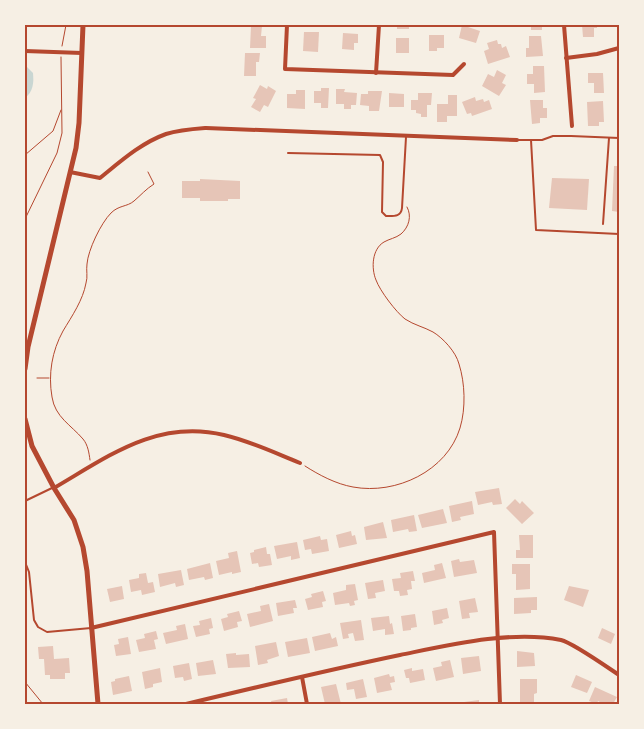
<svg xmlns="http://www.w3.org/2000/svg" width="644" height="729" viewBox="0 0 644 729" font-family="'Sofia Sans Condensed',sans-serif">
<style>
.water{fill:#c9d6d2}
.building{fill:#e6c5b7}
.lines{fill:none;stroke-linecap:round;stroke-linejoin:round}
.path{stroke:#b5482f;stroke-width:1}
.service{stroke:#b5482f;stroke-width:2}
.minor{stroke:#b5482f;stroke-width:4}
.tertiary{stroke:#b5482f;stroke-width:5}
.neatline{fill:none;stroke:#b5482f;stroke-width:2}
</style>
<rect width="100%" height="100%" fill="#f6efe4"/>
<path class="water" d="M25,65L33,73C34,83 33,92 25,98Z"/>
<g class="building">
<rect x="397" y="25" width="12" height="4"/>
<polygon points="462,25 480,31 476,43 459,38"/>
<rect x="531" y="25" width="11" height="5"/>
<polygon points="582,25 597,25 597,28 594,28 594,37 583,37"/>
<polygon points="251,26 262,26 261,36 266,36 266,48 250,48"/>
<polygon points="304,32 319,32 318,52 303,51"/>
<polygon points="343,33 358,34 358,43 354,43 354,50 342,49"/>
<polygon points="429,35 444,35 444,48 437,48 437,51 429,51"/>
<polygon points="529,36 541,36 543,56 526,57 526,48 529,48"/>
<rect x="396" y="38" width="13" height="15"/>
<polygon points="497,40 498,44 501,44 502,48 506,46 510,57 488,64 484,51 489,49 487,43"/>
<polygon points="245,53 260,53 259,62 256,62 256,76 244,76"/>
<polygon points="533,66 544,66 545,92 534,93 534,84 527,84 527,74 533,74"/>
<polygon points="497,70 506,75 502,83 506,85 499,96 482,86 488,74 494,77"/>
<polygon points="588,73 603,73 604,93 594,93 594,83 588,83"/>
<polygon points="260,85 267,89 268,86 276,91 268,107 264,105 260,112 251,107 256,99 253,98"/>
<polygon points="321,88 329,88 328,108 321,108 321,103 314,103 314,91 321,91"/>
<polygon points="336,89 345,89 344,92 357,93 356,105 351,105 351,109 344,109 344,104 336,104"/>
<polygon points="296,90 305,90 305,109 287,108 287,94 296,94"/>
<polygon points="368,91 382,91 379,111 369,111 369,106 360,105 361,94 368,94"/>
<polygon points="389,93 404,94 404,107 389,107"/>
<polygon points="418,93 432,93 431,105 427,105 427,117 421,117 421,114 416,113 416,110 411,110 411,100 418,100"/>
<polygon points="448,95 457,95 457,116 447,116 447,122 437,122 437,104 448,104"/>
<polygon points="475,97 476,101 483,99 484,102 489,100 492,109 472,116 471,113 467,114 462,102"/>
<polygon points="530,100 543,100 543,108 547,108 547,118 540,118 540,123 532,124"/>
<polygon points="603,101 604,122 599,122 599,126 588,126 587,102"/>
<polygon points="614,166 619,166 619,212 612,211"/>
<polygon points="552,178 589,179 587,210 549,208"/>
<polygon points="200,179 240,181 240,199 228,199 228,201 200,201 200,198 182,198 182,181 200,181"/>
<polygon points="499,488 502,504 493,505 492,502 478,505 475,492"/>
<polygon points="515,499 520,504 522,501 534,513 522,524 506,508"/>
<polygon points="472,501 474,514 460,517 461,520 452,522 449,506"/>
<polygon points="443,509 447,523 422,528 418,515"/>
<polygon points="414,515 417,531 409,532 408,529 393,532 391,520"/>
<polygon points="383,522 387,538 366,540 364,527"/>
<polygon points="351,531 352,536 355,535 357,544 339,548 336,535"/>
<polygon points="519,535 533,535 533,558 516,558 516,550 520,550"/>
<polygon points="320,536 321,540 327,539 329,551 312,554 311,549 305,550 303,540"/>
<polygon points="297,542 300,558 291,560 291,556 277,559 274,546"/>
<polygon points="266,547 267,554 270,554 272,565 259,567 258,563 252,564 250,553 254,552 254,550"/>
<polygon points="237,551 241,572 232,574 232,572 219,575 216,561 229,558 228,553"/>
<polygon points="459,559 460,562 474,560 477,573 454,577 451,561"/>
<polygon points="210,563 213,578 205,580 204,577 189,580 187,569"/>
<polygon points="442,563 446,578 424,583 422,573 435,570 434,565"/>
<polygon points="512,564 530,564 530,589 516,590 516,574 512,574"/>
<polygon points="181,570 184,585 176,587 175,583 160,587 158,574"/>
<polygon points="413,571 415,581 411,581 412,589 407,590 408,595 400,596 399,591 394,591 392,579 401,578 400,573"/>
<polygon points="146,573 148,583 153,582 155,592 142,595 141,590 131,592 129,580 139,578 139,574"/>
<polygon points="383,580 385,591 375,593 376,598 368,599 365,583"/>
<polygon points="355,584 358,600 354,601 355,605 350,606 349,603 335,605 333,593 346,590 346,585"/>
<polygon points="122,586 124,599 110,602 107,589"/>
<polygon points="569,586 589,590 583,607 564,600"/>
<polygon points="323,591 326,601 322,602 323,607 308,610 305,599 312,597 311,594"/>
<polygon points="537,597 537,610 531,610 531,613 514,614 514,598"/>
<polygon points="475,598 478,612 469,613 470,618 462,619 459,601"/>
<polygon points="295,600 297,608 293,608 294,613 278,616 276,603"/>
<polygon points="269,604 273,621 250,627 247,614 261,611 260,606"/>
<polygon points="447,608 449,618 442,620 443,623 434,625 432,611"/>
<polygon points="239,611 242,621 237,622 238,627 224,631 221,619 228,617 227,614"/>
<polygon points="415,614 417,627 411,628 411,630 403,631 401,616"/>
<polygon points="389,616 390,624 392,623 394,634 385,635 385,629 373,631 371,618"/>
<polygon points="211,618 213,628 209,629 210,634 196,637 193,626 200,625 199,621"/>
<polygon points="361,620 364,640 355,641 353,633 348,634 349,638 343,639 340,623"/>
<polygon points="185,624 188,639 166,644 163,633 177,630 176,626"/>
<polygon points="602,628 615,634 611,644 598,638"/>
<polygon points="156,631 158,639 154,640 156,649 139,652 136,640 145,638 144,634"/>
<polygon points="330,633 332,639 336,637 338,646 315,651 312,637"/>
<polygon points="128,637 131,654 116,656 114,645 119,644 118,639"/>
<polygon points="307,638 310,653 288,657 285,642"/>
<polygon points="276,642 279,656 267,660 268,663 258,665 255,646"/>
<polygon points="53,646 54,659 69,658 70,673 65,673 65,679 50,679 50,675 45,675 44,659 39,659 38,647"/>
<polygon points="517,651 534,653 535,666 517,667"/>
<polygon points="236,653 236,655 249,654 250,667 228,668 226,654"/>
<polygon points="479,656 481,671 463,674 461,658"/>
<polygon points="213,660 216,674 198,676 196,663"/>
<polygon points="450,660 454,677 436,681 433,668 442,666 441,662"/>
<polygon points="189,663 192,679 184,681 183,677 175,678 173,666"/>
<polygon points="160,668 162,682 153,684 153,687 145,689 142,672"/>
<polygon points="412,668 412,671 423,669 425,680 410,683 409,678 406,678 404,670"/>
<polygon points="389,674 390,677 394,676 395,682 390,683 392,690 377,693 374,678"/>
<polygon points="576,675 592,682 587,693 571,687"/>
<polygon points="129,676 132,691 113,695 111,682 115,681 115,679"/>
<polygon points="363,679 367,697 356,699 354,689 347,690 346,683"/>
<polygon points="520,679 537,679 537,693 534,694 534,704 520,704"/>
<polygon points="336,684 341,704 325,704 321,687"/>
<polygon points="595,687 617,697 613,704 604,704 598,701 597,704 589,701"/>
<polygon points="287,698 288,704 272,704 271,701"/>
<polygon points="479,700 479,704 464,704 464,702"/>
</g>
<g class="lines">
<g class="path">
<polyline points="62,46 66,25"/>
<polyline points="25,155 53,131 61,110"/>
<polyline points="25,219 57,153 62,133 61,57"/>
<polyline points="37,378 49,378"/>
<path d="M90,460C89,453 88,445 83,439C71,425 55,417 52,397C48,374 52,351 63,331C72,316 83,300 86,283C88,277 86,270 87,264C88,250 101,223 111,213C119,205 127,207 134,201C141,195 146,189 154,184L148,172"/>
<path d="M305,466C319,475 336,484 353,487C396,495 447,471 460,428C466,408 465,383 459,364C456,352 443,338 433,332C424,327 414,325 405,319C396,312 380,291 376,280C371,268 372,249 384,242C389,239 396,238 401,234C409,227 412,216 407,207"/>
<polyline points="25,682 43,704"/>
</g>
<g class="service">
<polyline points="517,140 542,140 553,136 571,136 619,138"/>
<polyline points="531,140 536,230 619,234"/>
<path d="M288,153L380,155L383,162L382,212L386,216C394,216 401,217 402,208L406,137"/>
<polyline points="603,224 609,138"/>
<polyline points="25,501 52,488"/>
<polyline points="25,562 29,572 34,620 38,627 47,632 91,628"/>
</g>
<g class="minor">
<polyline points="287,25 285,69 453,75 464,64"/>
<polyline points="564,25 572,126"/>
<polyline points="25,51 82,53"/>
<polyline points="566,58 597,54 619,48"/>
<polyline points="376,73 379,25"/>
<path d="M70,172L100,178C121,161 141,143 166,134C179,130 193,129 206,128L517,140"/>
<path d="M54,488C109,456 157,419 224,435C250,441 275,453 300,463"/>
<polyline points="91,628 494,532 500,704"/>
<polyline points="302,677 307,704"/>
<path d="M186,704C257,687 328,670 400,655C449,645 511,630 561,640C573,643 607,667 619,675"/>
</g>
<g class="tertiary">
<polyline points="25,369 28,347 76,148 79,123 83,25"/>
<polyline points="25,419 32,446 54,488 74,520 83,547 87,571 98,704"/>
</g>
</g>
<rect width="644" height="729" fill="none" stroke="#f6efe4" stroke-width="52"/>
<rect x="26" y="26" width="592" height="677" class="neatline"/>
</svg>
